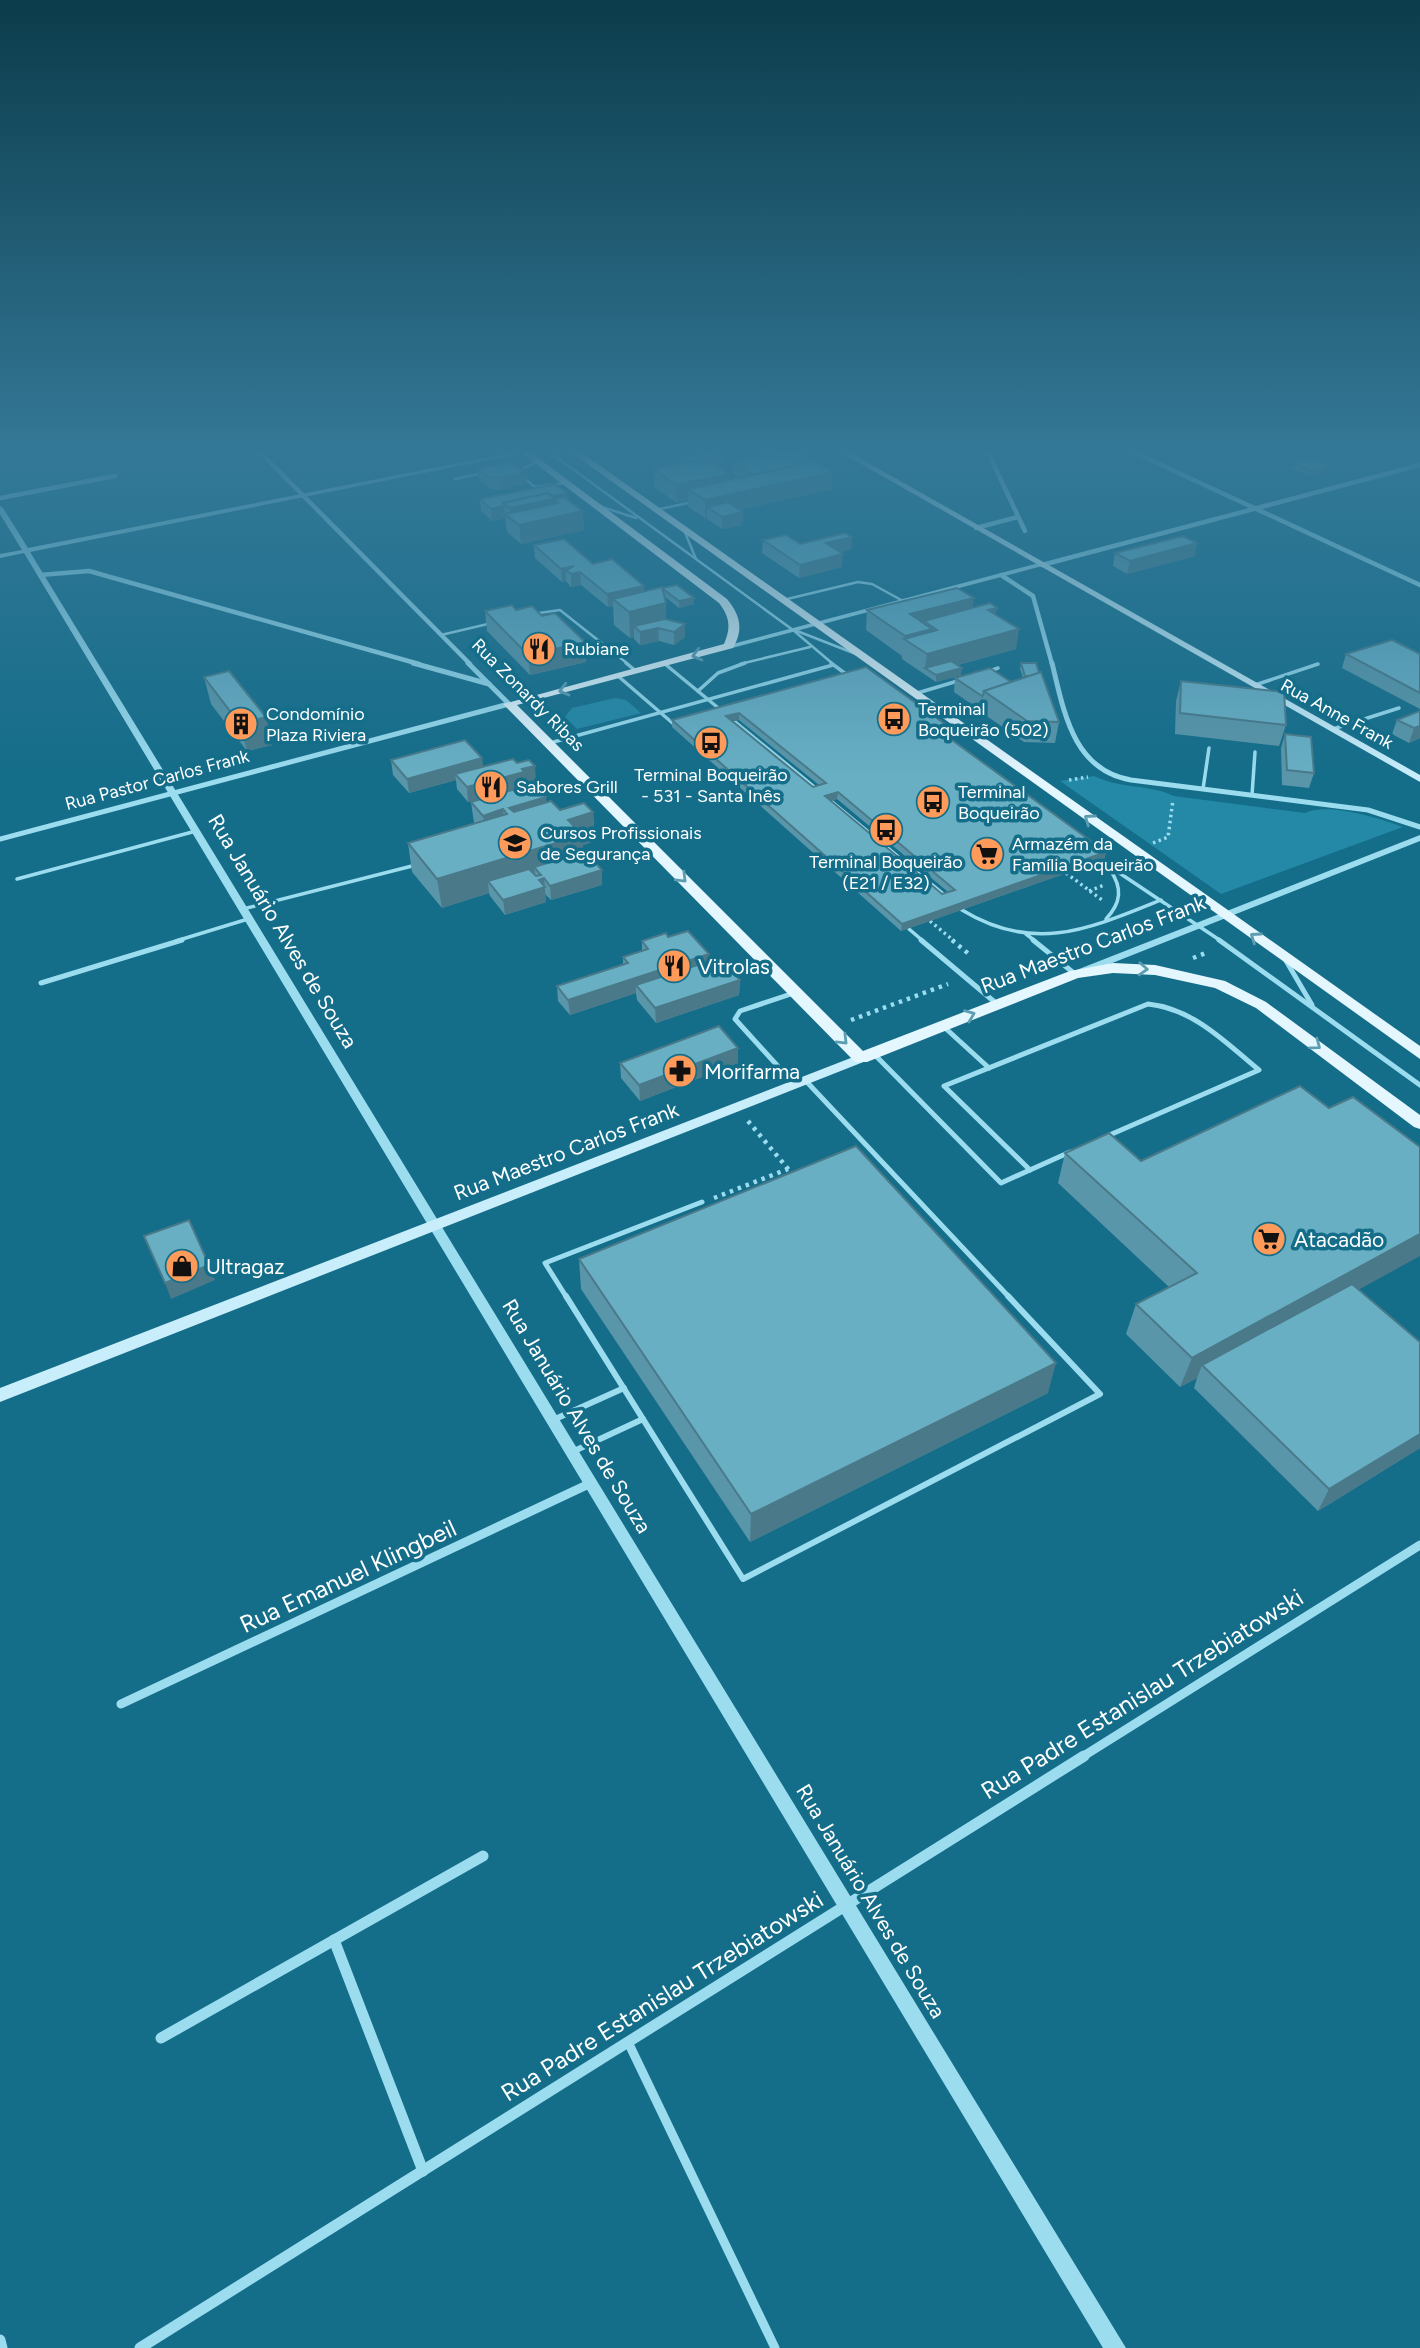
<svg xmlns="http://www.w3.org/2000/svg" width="1420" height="2348" viewBox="0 0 1420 2348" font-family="Figtree,sans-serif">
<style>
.green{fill:#2488a7}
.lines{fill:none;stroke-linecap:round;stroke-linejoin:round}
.path-far1{stroke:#9bdcef;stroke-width:3.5;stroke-dasharray:2.5 3.5;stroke-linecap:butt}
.path{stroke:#9bdcef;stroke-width:4.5;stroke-dasharray:3.5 5;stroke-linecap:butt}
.service-far4{stroke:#9bdcef;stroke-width:2.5}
.service-far3{stroke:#9bdcef;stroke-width:3.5}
.service-far2{stroke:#9bdcef;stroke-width:5}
.service-far1{stroke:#9bdcef;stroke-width:6}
.service{stroke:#9bdcef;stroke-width:9}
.minor-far3{stroke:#9bdcef;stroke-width:4.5}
.minor-far2{stroke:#9bdcef;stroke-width:5}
.minor-far1{stroke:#9bdcef;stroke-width:9}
.minor{stroke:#9bdcef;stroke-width:11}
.tertiary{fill:#9bdcef;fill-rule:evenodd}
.secondary{fill:#c9eefb;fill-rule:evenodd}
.primary{fill:#e4f7ff;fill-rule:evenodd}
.wall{fill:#5a96a9;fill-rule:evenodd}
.shaded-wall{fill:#4a7a89}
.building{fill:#69afc4;stroke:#4a7a89;stroke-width:2;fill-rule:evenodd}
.oneway{stroke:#5d9db2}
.labels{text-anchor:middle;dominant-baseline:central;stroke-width:7;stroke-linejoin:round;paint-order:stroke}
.far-poi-label{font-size:18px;fill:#fff;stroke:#146d89;text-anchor:start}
.far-street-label{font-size:18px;fill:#fff;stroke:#146d89}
.street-label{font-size:21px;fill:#fff;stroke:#146d89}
.poi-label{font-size:21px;fill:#fff;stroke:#146d89;text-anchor:start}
.near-street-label{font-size:24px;fill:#fff;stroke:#146d89}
</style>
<rect width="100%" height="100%" fill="#146d89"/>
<g class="green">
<polygon points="615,698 626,700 641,713 577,729 565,717 572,708"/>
<path d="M1094,776C1121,789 1149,784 1174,796L1305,813C1327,802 1379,818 1403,827L1221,894L1060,781Z"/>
</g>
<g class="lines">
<g class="path-far1">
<polyline points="1069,780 1088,777"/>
<polyline points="1153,843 1168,837 1173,800"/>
<polyline points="1066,873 1102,900"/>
<polyline points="1089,891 1104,885"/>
<polyline points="930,921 954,941"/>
</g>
<g class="path">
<polyline points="952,940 970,955"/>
<polyline points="1193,958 1206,953"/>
<polyline points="851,1020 948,984"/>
<polyline points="748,1121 794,1176"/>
<polyline points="714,1198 788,1169"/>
</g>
<g class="service-far4">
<polyline points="544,448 793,630 833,664"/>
<polyline points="516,472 537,462"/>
<polyline points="524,478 535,487 566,483"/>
<polyline points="455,479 483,473"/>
<polyline points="599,506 636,518"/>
<polyline points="655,510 693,502"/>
<polyline points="684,530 696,559"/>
<polyline points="783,600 858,582 872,584 903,601"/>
<polyline points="532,614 560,610 628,664"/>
<polyline points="797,631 856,654"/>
<polyline points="441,635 492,623"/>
<polyline points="740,664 810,647"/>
</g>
<g class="service-far3">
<polyline points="626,663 636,671"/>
<polyline points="831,663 850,677"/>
<polyline points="665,664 722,711"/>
<polyline points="987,672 998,668"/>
<polyline points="618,676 676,726"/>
<polyline points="1255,685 1318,664"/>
<polyline points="698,691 718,673 745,663"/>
<polyline points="914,694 961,680"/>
<polyline points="734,721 818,790"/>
<polyline points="1333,729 1399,708"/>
<polyline points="550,743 833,665"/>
<polyline points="1203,789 1209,748"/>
<polyline points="1252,795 1255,752"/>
<polyline points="831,801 947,897"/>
<polyline points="1103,862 1221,941"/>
<polyline points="17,879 196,831"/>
<polyline points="243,909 416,865"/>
<path d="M962,910C1034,954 1089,929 1161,900"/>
<path d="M1106,919C1121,903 1123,888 1110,870"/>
<polyline points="909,929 923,941"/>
<polyline points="1026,934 1035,941"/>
<polyline points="176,941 248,919"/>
</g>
<g class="service-far2">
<polyline points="921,940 997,1004"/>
<polyline points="1033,940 1075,974"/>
<polyline points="1219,940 1420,1085"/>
<polyline points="1285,959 1312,1005"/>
<polyline points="41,983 182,940"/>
<polyline points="794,993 740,1011 735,1019 794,1084"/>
<polyline points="943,1026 989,1068"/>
<polyline points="874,1054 1001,1183 1070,1152"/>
<polyline points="805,1080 1010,1298"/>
<path d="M1030,1170L944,1086L1148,1004C1194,1009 1225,1042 1259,1070L1105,1137"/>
<polyline points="567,1298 545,1263 702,1202"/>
</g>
<g class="service-far1">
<polyline points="566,1296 743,1579 1100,1394 1008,1296"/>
<polyline points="553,1420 624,1388"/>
<polyline points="572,1452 643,1419"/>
</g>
<polyline class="service" points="628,2042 775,2348"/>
<g class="minor-far3">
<polyline points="256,448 470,664"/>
<polyline points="986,448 1025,531"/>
<polyline points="1125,448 1420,585"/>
<polyline points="0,498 115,476"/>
<polyline points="976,528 1018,517"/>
<polyline points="1042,565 1420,465"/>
<polyline points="40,575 89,571 419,664"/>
<polyline points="1001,575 1033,596 1052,664"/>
</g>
<g class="minor-far2">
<polyline points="413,663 489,684"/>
<path d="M1052,663C1064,712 1073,770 1131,780L1368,810L1420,827"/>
<polyline points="0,839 509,704 468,663"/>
</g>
<g class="minor-far1">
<polyline points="121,1704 591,1483"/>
<polyline points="1082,1757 1420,1545"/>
</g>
<g class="minor">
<polyline points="334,1940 423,2171"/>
<polyline points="161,2038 483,1856"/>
<polyline points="0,2340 2,2348"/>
<polyline points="140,2348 1084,1756"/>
</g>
<g class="tertiary">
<polygon points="534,448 549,448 30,552 1126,2348 1103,2348 24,553 0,558 0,554 22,550 0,514 0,506 3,508 28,548"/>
<polygon points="1039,563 1046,565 732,648 725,646"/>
<polygon points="1420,835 1420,841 1082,975 1074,975 1073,973 1074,971"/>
</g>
<g class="secondary">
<polygon points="833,448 842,448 1420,775 1420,782"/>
<polygon points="861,1054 866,1055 867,1058 866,1061 0,1402 0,1388"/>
</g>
<g class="primary">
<path d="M515,448H525L727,599C740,615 744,629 733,648L517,705L863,1051L1070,971L1113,963L1155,965L1225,981L1266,1002L1420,1115V1129L1414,1127L1256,1008L1215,988L1155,975L1113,973L1078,978L867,1062H855L503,704L724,644C731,628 730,617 719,603Z"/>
<polygon points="565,448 575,448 1420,1046 1420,1059"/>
</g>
</g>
<g class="wall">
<polygon points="696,448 759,448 759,451 723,458 724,470 729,480 739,478 732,473 732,461 832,489 739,510 743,512 742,525 722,529 707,519 707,517 705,518 688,507 688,501 677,503 654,487 654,469 681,464 681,457 702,452"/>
<polygon points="1294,463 1326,472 1309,476 1292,469"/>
<polygon points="477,469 527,484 501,490 491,489 479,481"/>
<polygon points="480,499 567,499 584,530 521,544 507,532 505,518 492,521 481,511"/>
<polygon points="763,540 800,544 851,549 840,552 842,567 799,578 762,553"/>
<polygon points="534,545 645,591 662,588 694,598 694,604 679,608 664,596 666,619 685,624 685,637 674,645 659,641 640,645 634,639 634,637 630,638 614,625 613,606 608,607 581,585 571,587 566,581 562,582 535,558"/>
<polygon points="1115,553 1195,556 1127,574 1113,566"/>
<polygon points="972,608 996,615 1016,649 958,665 961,675 936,682 902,659 902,656 866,630 867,610"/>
<polygon points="516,610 542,616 585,642 586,662 530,675 487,631 485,611"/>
<polygon points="1346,654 1420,654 1420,709 1342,668"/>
<polygon points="1021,663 1039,673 1059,722 1055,743 1024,742 981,712 981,709 980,710 954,692 955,678 1011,682 1023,678 1020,669"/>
<path d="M866,667L944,731L940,732L1106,852L1104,860L901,931L672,727V720ZM739,720L819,785L813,787L733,721ZM837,799L948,892L942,894L831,801Z"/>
<polygon points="204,677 266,717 272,745 247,751 211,704"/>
<polygon points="1181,681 1286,725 1279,746 1175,734 1176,701"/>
<polygon points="1420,711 1420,738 1409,743 1392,734 1397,720"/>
<polygon points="1285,734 1314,773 1309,788 1282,785 1281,748"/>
<polygon points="391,760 483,766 536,780 525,783 525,786 468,802 457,789 456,780 409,793 393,775"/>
<polygon points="471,802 546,803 560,810 593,812 595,841 583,845 583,852 602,870 602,885 551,900 545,894 546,902 505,915 490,896 489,893 442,908 412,872 408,843 474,823"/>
<polygon points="668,937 740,980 739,995 656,1023 637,1000 636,993 570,1015 558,1001 557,986 623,964 623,957 642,951 642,941"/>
<polygon points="738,1048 738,1063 640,1101 621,1078 620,1063"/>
<polygon points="1065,1153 1141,1161 1358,1289 1420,1342 1420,1448 1318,1511 1194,1388 1197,1378 1180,1387 1126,1334 1136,1304 1169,1287 1058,1183"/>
<polygon points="579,1259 1048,1393 750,1542 581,1289"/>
</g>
<g class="shaded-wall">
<polygon points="713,448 759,448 759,451 713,460"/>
<polygon points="724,458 724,470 694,465"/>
<polygon points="1328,466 1326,472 1309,476 1310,470"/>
<polygon points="526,472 527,484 501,490 500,478"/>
<polygon points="833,472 832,489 719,515 707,507 707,517 705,518 705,500"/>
<polygon points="729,474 729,492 688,489 688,501 677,503 676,485"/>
<polygon points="567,493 567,505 558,503 554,499 555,518 511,519 510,508 507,505"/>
<polygon points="504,506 505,518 492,521 491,509"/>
<polygon points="583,511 584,530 521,544 519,525"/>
<polygon points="743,512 742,525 722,529 722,517"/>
<polygon points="852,537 851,549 825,556 826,543"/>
<polygon points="1197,543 1195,556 1127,574 1130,561"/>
<polygon points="843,554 842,567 799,578 800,565"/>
<polygon points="574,566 580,572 581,585 571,587 571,574 566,570 566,581 562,582 561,569"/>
<polygon points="644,586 645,599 613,599 613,606 608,607 607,594"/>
<polygon points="694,598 694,604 679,608 679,601"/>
<polygon points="974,598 971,618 924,621 923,630 910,614"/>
<polygon points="666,603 666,628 658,628 659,641 640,645 640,632 634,626 634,637 630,638 629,612"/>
<polygon points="997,608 994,628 988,610"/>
<polygon points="685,624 685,637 674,645 674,632"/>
<polygon points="932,629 930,649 904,639 905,636"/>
<polygon points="1019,629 1016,649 932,672 925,668 927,654"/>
<polygon points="585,642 586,662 530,675 528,655"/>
<polygon points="962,668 961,675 936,682 936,675"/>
<polygon points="983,695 981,709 980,710 982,696"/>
<polygon points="739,713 739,720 726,723 726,716"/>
<polygon points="266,717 272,745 247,751 240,724"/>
<polygon points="945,724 944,731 933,734 934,727"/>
<polygon points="1420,726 1420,738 1409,743 1414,728"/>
<polygon points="482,758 484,772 455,774 456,780 409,793 407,779"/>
<polygon points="535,766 536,780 525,783 525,786 468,802 467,787"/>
<polygon points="838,792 837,799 825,803 825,796"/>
<polygon points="546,797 548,825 513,836 509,808"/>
<polygon points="503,809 506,838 487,844 483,816"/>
<polygon points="593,812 595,841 583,845 584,864 541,875 534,867 536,879 488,881 489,893 442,908 437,879 568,820"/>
<polygon points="1106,852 1104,860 901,931 902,924"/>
<polygon points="602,870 602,885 551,900 550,886"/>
<polygon points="544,878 546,902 505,915 503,900 539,880"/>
<polygon points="709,954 709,969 636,985 636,993 570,1015 568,1000"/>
<polygon points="740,980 739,995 656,1023 655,1008"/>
<polygon points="738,1048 738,1063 640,1101 639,1085"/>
<polygon points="1420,1234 1420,1256 1209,1372 1202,1365 1197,1378 1180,1387 1192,1358"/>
<polygon points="209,1265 215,1280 171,1299 165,1283"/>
<polygon points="1056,1363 1048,1393 750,1542 751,1514"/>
<polygon points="1420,1434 1420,1448 1318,1511 1329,1489"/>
</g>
<g class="building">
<polygon points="791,448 795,448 820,463 816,461 754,475 732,461"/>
<polygon points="711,450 724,458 710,461 706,459 690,462 681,457"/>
<polygon points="706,459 729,474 676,485 654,469"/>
<polygon points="1311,459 1328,466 1310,470 1294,463"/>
<polygon points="816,461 833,472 705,500 688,489"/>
<polygon points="510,462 526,472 500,478 489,477 477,469"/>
<polygon points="555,484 567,493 552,496 548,493 503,503 504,506 491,509 480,499"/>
<polygon points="548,493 555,499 564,497 583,511 519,525 505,514 558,503 554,499 510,508 503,503"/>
<polygon points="728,502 743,512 722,517 707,507"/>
<polygon points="845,533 852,537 826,543 843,554 800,565 763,540 786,535 800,544"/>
<polygon points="1183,536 1197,543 1130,561 1115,553"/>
<polygon points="564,539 593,564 612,559 644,586 607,594 580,572 571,574 566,570 574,566 561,569 534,545"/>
<polygon points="677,585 694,598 679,601 662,588"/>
<polygon points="662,587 666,603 629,612 613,599"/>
<polygon points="957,588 974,598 910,614 932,629 905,636 867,610"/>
<polygon points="990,603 997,608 988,610 1019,629 927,654 904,639 937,630 924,621"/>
<polygon points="512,605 516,610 532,606 542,616 555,613 585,642 528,655 485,611"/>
<polygon points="665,619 685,624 674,632 658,628 640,632 634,626"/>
<polygon points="1392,640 1420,654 1420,693 1346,654"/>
<polygon points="951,661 962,668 936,675 925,668"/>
<polygon points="1021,663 1036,663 1039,673 1030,676 1025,676"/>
<path d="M866,667L945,724L934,727L1106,852L902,924L672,720ZM739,713L826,783L813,787L726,716ZM838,792L955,890L942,894L825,796Z"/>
<polygon points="990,668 1011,682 984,691 983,695 982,696 955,678"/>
<polygon points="229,671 266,717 240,724 204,677"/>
<polygon points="1041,672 1059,722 1027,721 984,691"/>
<polygon points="1181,681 1284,692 1286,725 1180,713"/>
<polygon points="1420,711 1420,726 1414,728 1397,720"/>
<polygon points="1285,734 1311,737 1314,773 1287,770"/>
<polygon points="465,740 482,758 407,779 391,760"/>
<polygon points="513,759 517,763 529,760 535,766 522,769 524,772 467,787 455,774"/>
<polygon points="533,784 546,797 509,808 514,812 551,801 560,810 584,803 593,812 568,820 582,835 437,879 408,843 507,814 503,809 483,816 471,802"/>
<polygon points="585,852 602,870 550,886 544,878 539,880 545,887 503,900 488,881 529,869 536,876 541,875 534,867"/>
<polygon points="688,931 709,954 568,1000 557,986 628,963 623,957 648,949 642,941 666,933 668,937"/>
<polygon points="719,958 740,980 655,1008 636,985"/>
<polygon points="719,1026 738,1048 639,1085 620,1063"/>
<polygon points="1300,1086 1329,1108 1353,1097 1420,1147 1420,1234 1192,1358 1136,1304 1197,1273 1065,1153 1109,1133 1141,1161"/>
<polygon points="856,1146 1056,1363 751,1514 579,1259"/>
<polygon points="189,1220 209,1265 165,1283 144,1236"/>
<polygon points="1352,1284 1420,1342 1420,1434 1329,1489 1202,1365"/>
</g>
<defs><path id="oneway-chevron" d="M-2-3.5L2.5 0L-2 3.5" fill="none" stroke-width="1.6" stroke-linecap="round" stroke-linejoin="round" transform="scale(1.75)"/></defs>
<g class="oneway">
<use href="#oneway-chevron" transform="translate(697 655) rotate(165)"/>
<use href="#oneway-chevron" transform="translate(564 690) rotate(165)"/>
<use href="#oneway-chevron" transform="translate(1089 819) rotate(-145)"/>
<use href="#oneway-chevron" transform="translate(682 878) rotate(45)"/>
<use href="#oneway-chevron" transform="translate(1255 937) rotate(-145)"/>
<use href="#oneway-chevron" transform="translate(1143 969) rotate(3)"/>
<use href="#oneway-chevron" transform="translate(970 1015) rotate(-22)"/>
<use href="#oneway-chevron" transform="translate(843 1040) rotate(45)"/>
<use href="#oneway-chevron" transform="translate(1316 1045) rotate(37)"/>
</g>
<linearGradient id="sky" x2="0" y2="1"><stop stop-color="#0b3c4b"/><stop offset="0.58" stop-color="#347897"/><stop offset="1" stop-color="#347897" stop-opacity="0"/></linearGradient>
<rect width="1420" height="777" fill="url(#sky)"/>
<defs>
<symbol id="restaurant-disc" viewBox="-11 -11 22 22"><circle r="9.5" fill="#ff9b5a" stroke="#146d89"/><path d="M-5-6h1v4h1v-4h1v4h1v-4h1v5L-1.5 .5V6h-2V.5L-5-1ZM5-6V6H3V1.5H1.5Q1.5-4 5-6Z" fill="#111"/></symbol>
<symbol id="bus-disc" viewBox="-11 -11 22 22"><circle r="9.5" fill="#ff9b5a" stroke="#146d89"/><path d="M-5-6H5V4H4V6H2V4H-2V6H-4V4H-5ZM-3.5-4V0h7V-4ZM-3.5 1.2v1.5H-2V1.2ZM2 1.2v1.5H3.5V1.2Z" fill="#111"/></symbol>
<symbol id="building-disc" viewBox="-11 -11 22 22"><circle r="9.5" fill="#ff9b5a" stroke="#146d89"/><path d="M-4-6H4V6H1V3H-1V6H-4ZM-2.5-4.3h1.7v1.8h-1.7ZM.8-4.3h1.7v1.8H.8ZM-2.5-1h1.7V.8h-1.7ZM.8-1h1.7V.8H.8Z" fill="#111"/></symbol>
<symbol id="university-disc" viewBox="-11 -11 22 22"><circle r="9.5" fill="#ff9b5a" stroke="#146d89"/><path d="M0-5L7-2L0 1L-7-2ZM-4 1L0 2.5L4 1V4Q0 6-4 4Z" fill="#111"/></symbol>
<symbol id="supermarket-disc" viewBox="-11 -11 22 22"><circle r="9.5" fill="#ff9b5a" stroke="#146d89"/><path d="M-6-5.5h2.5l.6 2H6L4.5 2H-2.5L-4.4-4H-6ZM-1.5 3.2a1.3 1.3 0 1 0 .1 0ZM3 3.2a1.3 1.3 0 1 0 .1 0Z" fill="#111"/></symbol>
<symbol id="pharmacy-disc" viewBox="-11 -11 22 22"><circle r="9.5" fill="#ff9b5a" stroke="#146d89"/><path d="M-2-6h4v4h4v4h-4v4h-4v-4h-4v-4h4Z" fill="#111"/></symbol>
<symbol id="shop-disc" viewBox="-11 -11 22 22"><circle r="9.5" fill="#ff9b5a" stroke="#146d89"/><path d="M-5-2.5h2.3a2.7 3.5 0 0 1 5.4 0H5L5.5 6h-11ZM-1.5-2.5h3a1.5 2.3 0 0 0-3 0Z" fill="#111"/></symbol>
</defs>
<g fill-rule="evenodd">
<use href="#restaurant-disc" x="520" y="630" width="38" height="38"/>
<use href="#bus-disc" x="875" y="700" width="38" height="38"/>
<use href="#building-disc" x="222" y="705" width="38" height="38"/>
<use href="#bus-disc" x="692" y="724" width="38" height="38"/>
<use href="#restaurant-disc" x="472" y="768" width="38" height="38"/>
<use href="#bus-disc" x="914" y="783" width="38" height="38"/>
<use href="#bus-disc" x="867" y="811" width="38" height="38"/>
<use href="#university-disc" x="496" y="824" width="38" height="38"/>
<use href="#supermarket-disc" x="968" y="835" width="38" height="38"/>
<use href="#restaurant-disc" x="655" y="947" width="38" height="38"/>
<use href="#pharmacy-disc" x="661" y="1052" width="38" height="38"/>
<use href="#supermarket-disc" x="1250" y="1220" width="38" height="38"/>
<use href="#shop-disc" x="163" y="1247" width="38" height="38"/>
</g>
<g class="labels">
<g class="far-poi-label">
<text x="564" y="649">Rubiane</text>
<text x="918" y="709">Terminal<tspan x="918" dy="21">Boqueirão (502)</tspan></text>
<text x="266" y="714">Condomínio<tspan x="266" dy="21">Plaza Riviera</tspan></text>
<text x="711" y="775" text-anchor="middle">Terminal Boqueirão<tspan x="711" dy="21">- 531 - Santa Inês</tspan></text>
<text x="516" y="787">Sabores Grill</text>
<text x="958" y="792">Terminal<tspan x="958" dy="21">Boqueirão</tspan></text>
<text x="540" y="833">Cursos Profissionais<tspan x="540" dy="21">de Segurança</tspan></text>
<text x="1012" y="844">Armazém da<tspan x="1012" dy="21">Família Boqueirão</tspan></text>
<text x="886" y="862" text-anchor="middle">Terminal Boqueirão<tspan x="886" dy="21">(E21 / E32)</tspan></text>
</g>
<g class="far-street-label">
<text transform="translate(528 695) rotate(45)">Rua Zonardy Ribas</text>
<text transform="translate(1337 714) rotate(29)">Rua Anne Frank</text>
<text transform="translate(157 780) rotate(-15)">Rua Pastor Carlos Frank</text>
</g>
<g class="street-label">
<text transform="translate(283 931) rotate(59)">Rua Januário Alves de Souza</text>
<text transform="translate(1093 944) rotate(-21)">Rua Maestro Carlos Frank</text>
<text transform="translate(566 1151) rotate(-21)">Rua Maestro Carlos Frank</text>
<text transform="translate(577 1416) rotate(59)">Rua Januário Alves de Souza</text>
<text transform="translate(871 1901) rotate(59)">Rua Januário Alves de Souza</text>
</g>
<g class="poi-label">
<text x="698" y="966">Vitrolas</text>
<text x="704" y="1071">Morifarma</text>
<text x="1294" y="1239">Atacadão</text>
<text x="206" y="1266">Ultragaz</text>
</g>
<g class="near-street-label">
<text transform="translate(348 1576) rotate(-25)">Rua Emanuel Klingbeil</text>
<text transform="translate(1142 1694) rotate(-32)">Rua Padre Estanislau Trzebiatowski</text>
<text transform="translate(662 1996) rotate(-32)">Rua Padre Estanislau Trzebiatowski</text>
</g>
</g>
</svg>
